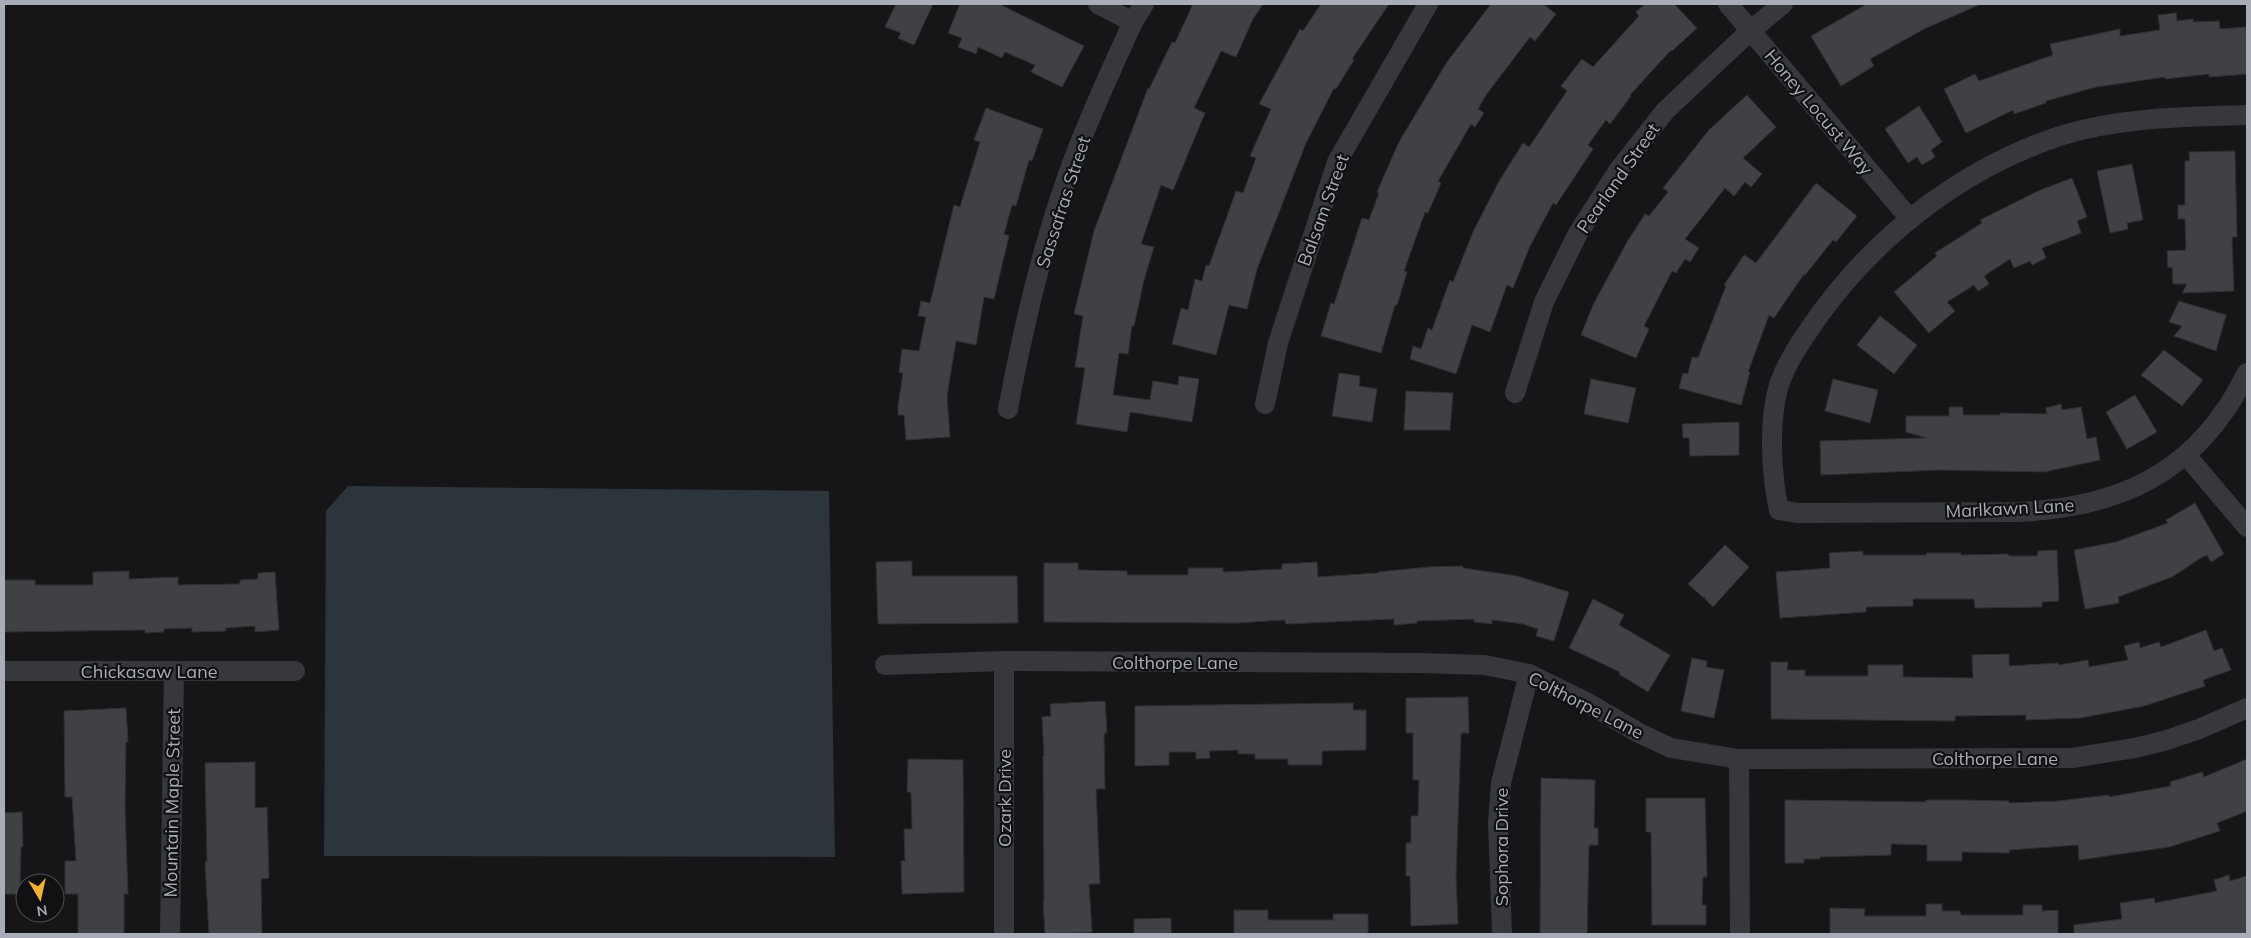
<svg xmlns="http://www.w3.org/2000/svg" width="2251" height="938" viewBox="0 0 2251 938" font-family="Mulish,sans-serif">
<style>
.water{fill:#2c353c}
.building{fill:#404145;stroke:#303034}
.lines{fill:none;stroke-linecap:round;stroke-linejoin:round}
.minor{stroke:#37383d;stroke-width:20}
.labels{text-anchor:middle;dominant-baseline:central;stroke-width:4.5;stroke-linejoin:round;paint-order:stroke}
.street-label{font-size:18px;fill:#a8adb8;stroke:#111113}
</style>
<rect width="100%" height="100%" fill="#161618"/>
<polygon class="water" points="348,486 829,491 835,857 324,856 326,511"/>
<g class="building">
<polygon points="896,4 933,4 914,45 898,38 901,33 885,27"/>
<polygon points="960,4 999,4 1084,46 1062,87 1031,72 1035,65 1005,52 1002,58 978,47 976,54 958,47 962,38 948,33"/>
<polygon points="1193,4 1263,4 1253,19 1236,57 1221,51 1194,108 1205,113 1173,190 1161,185 1141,244 1154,247 1144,280 1134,326 1132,326 1128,354 1119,353 1113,395 1150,400 1153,381 1178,385 1179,376 1199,379 1192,422 1130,412 1127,432 1076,424 1085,368 1075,367 1083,316 1074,314 1094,231 1148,88 1149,89 1172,42 1175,43"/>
<polygon points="1321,4 1389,4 1352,59 1354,60 1336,89 1334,88 1306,143 1257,269 1247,309 1229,305 1216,355 1172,344 1181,308 1188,310 1195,279 1202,281 1206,265 1209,266 1236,191 1243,193 1256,158 1250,156 1271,109 1259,104 1300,29 1303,31"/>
<polygon points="1491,4 1543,4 1556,14 1535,41 1530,37 1486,95 1478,109 1484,113 1475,127 1471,124 1438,181 1441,183 1428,213 1425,212 1404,271 1407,272 1397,305 1395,305 1381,353 1321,336 1331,303 1334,304 1362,218 1369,220 1379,193 1377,192 1399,142 1447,62"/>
<polygon points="1645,4 1674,4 1697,28 1672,51 1671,50 1630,95 1631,96 1610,124 1606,120 1588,145 1593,149 1556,205 1553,203 1530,246 1513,288 1507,285 1490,332 1472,325 1456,374 1410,359 1413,346 1421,349 1428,328 1432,330 1450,280 1453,282 1473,232 1498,183 1523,143 1529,147 1567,91 1561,86 1582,59 1593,67 1639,16 1636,12"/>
<polygon points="1867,4 1981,4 1926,28 1870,59 1874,66 1841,86 1811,36"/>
<polygon points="2176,13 2177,21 2193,19 2193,22 2219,21 2220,29 2247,27 2247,74 2209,77 2209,74 2165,79 2165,77 2096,87 2046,101 2046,103 2014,114 2013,110 1966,133 1944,89 1975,74 1979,81 2053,55 2050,44 2120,29 2120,36 2160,30 2158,15"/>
<polygon points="1747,95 1776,127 1743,158 1762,174 1751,187 1745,182 1734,196 1725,188 1685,239 1699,248 1690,262 1685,259 1676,273 1672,271 1644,326 1649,329 1636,358 1581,335 1593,305 1627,242 1645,214 1649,216 1668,192 1663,188 1709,130"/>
<polygon points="1919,106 1942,142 1931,150 1935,157 1922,165 1917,157 1908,163 1885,129"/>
<polygon points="986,108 1043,129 1032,161 1029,160 1016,206 1012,205 1004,234 1009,236 994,299 984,297 976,345 956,341 947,396 950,437 906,440 904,415 898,415 898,406 903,373 899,372 902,349 919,351 926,317 918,316 921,301 930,303 954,205 960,207 980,142 974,140"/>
<polygon points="2235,151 2237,237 2232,237 2234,291 2182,293 2187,284 2173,284 2172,267 2168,268 2167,251 2186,250 2185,219 2178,219 2178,205 2185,205 2185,161 2190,161 2189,152"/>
<polygon points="2132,164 2143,220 2127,223 2128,229 2110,233 2097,171"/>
<polygon points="2072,178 2087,217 2077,221 2081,233 2042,248 2046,258 2032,265 2030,261 2014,268 2010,259 1984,276 1989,284 1978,291 1974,285 1947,302 1955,311 1929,333 1894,292 1937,256 1935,253 1982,223 1980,220 2038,191"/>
<polygon points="1816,183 1857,216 1836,242 1833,240 1805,275 1804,274 1774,318 1769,315 1748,372 1750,372 1741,405 1679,388 1683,373 1688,374 1692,357 1698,358 1726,286 1724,285 1744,255 1756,263"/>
<polygon points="2179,301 2226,315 2216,351 2174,336 2182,326 2169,322"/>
<polygon points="1880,316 1917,345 1894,374 1857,345"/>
<polygon points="2164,350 2203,380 2182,406 2141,375"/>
<polygon points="1339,373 1360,376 1359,386 1377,389 1372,422 1332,416"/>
<polygon points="1591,379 1636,388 1628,423 1584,414"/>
<polygon points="1833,379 1878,390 1870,423 1825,411"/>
<polygon points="1406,391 1453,393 1450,430 1404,430"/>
<polygon points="2135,395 2157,432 2127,449 2106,412"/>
<polygon points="2061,404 2062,410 2081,407 2087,439 2096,437 2100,460 2044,472 1939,470 1821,475 1820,441 1927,438 1906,432 1906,416 1949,416 1949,407 1963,407 1963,415 2000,415 2000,413 2047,414 2046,408"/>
<polygon points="1739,422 1739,455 1690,456 1689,438 1683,438 1682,424"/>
<polygon points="2195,503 2224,554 2211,562 2207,555 2199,559 2172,577 2118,597 2119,603 2085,609 2074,550 2116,542 2168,523 2166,520"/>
<polygon points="1725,545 1749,567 1713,607 1705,599 1705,596 1704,598 1688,584"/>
<polygon points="2057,550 2059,601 2042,602 2042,607 1975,608 1974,599 1913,599 1913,606 1866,607 1866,612 1780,618 1776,572 1830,568 1829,553 1863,551 1863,555 1926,555 1927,553 1961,553 1961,555 2008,554 2009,556 2037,556 2038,551"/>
<polygon points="912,561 912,576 1017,576 1018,623 878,624 876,562"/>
<polygon points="1317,562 1318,577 1378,573 1378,572 1428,567 1463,566 1463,568 1517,576 1569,592 1554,641 1536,636 1538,629 1523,624 1492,620 1492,624 1474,622 1474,619 1417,621 1417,623 1394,625 1394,619 1286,624 1285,620 1237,623 1044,622 1044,563 1078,563 1078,570 1127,571 1127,575 1188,575 1188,568 1223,568 1223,572 1282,569 1282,564"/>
<polygon points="129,571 129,579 178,577 178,585 240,584 240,580 258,579 258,573 275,572 279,630 255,632 255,626 226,628 226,631 192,632 192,628 164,629 164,632 145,633 145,630 4,632 4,580 35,580 35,585 93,585 93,572"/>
<polygon points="1593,599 1624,615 1619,625 1670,655 1648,692 1619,674 1620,672 1569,648"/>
<polygon points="2206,630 2214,651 2222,648 2231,670 2203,680 2205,686 2144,706 2080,718 2026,720 2026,715 1955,716 1955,721 1771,719 1771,662 1788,662 1787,670 1805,670 1805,676 1868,676 1868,665 1903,665 1903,677 1973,678 1972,655 2009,654 2009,666 2058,663 2059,665 2088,660 2089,667 2128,660 2124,646 2139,642 2140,648 2159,642 2161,647"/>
<polygon points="1692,658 1707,661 1706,667 1724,670 1714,718 1681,711"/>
<polygon points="1468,697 1469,733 1461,733 1456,877 1458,924 1411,926 1410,876 1406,876 1406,843 1411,843 1411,816 1418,816 1419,780 1413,780 1413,733 1406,733 1406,698"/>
<polygon points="1105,701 1107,733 1104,733 1105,789 1096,789 1100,884 1089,884 1092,932 1045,934 1043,901 1044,901 1043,756 1044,756 1042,717 1051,716 1050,704"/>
<polygon points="1353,703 1353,710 1366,710 1366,750 1322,751 1322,765 1288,765 1288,759 1255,759 1255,754 1238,754 1238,750 1209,751 1210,758 1196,759 1196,752 1169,752 1169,765 1135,766 1135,706"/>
<polygon points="126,708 128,742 126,742 125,808 128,894 124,894 124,934 78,934 78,894 65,894 65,861 76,861 72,797 65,797 64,711"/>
<polygon points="908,759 963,760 964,892 902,894 901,861 905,861 904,829 912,829 911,792 907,792"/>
<polygon points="2247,759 2247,811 2217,823 2220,831 2169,847 2079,860 2078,845 2009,850 2009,853 1962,852 1962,861 1927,861 1927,845 1891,844 1891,855 1820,857 1820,859 1804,859 1804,863 1785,863 1785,800 1926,802 1926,800 1962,800 2009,801 2009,803 2058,801 2109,795 2109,797 2171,786 2170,782 2202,772 2204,777"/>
<polygon points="255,762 255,808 267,807 269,878 261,879 262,934 209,934 205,862 207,861 205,763"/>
<polygon points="1541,778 1595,780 1594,828 1598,828 1598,845 1589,845 1587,934 1540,934"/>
<polygon points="1646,798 1705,798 1707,877 1703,877 1702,905 1706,905 1706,925 1652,925 1651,832 1646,832"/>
<polygon points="22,812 23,846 21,847 20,894 4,894 4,813"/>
<polygon points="2229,875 2230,881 2247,876 2247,934 2074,934 2074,925 2122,919 2120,903 2154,898 2155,903 2217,891 2214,880"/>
<polygon points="1926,904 1942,904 1942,911 1960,911 1961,915 2023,915 2023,905 2042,905 2042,911 2058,910 2058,934 1830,934 1830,908 1865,909 1864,916 1926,916"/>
<polygon points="1234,910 1268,910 1268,920 1333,920 1333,914 1368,914 1368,934 1234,934"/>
<polygon points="1171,918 1171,934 1134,934 1134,919"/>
</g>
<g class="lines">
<g class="minor">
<polyline points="1098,4 1133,22"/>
<polyline points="1728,4 1910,219"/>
<path d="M2247,115C2186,117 2122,117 2063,135C1966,166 1880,232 1820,314C1805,336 1789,357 1780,382C1768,418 1771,474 1779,510L1798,513L2018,512C2104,508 2176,483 2226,409C2234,398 2240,385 2247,373"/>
<polyline points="1515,393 1544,302 1577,235 1618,171 1665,111 1750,31 1783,4"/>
<polyline points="1265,404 1278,343 1337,162 1428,4"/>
<path d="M1008,409C1023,328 1042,246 1070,169C1088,119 1111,70 1133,22L1144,4"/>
<polyline points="2186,455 2247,527"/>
<polyline points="1004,661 1004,934"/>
<polyline points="885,665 1004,661 1419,663 1485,665 1529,674 1586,702 1639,733 1671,748 1739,759 2072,758 2135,748 2167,740 2199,729 2247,708"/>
<polyline points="4,671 295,671"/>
<polyline points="1739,759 1740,934"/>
<polyline points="170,934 174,671"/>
<polyline points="1502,934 1498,822 1501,783 1529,674"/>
</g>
</g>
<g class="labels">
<g class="street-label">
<text transform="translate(1819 112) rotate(50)">Honey Locust Way</text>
<text transform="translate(1618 178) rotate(-55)">Pearland Street</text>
<text transform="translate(1063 202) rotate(-72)">Sassafras Street</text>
<text transform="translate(1323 210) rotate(-70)">Balsam Street</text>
<text transform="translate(2010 508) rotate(-3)">Marlkawn Lane</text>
<text x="1175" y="662">Colthorpe Lane</text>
<text x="149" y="671">Chickasaw Lane</text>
<text transform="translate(1586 705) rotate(27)">Colthorpe Lane</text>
<text x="1995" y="758">Colthorpe Lane</text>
<text transform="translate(1004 798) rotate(-90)">Ozark Drive</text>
<text transform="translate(172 803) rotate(-89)">Mountain Maple Street</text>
<text transform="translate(1501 847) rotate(-90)">Sophora Drive</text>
</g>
</g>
<rect width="2251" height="938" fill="none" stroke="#a8adb8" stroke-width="10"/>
<g transform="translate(40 898) rotate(171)"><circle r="24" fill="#111113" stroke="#4d4f55"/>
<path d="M0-4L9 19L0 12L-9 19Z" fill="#f2b134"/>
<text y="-8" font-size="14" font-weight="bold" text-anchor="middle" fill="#a8adb8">N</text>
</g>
</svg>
